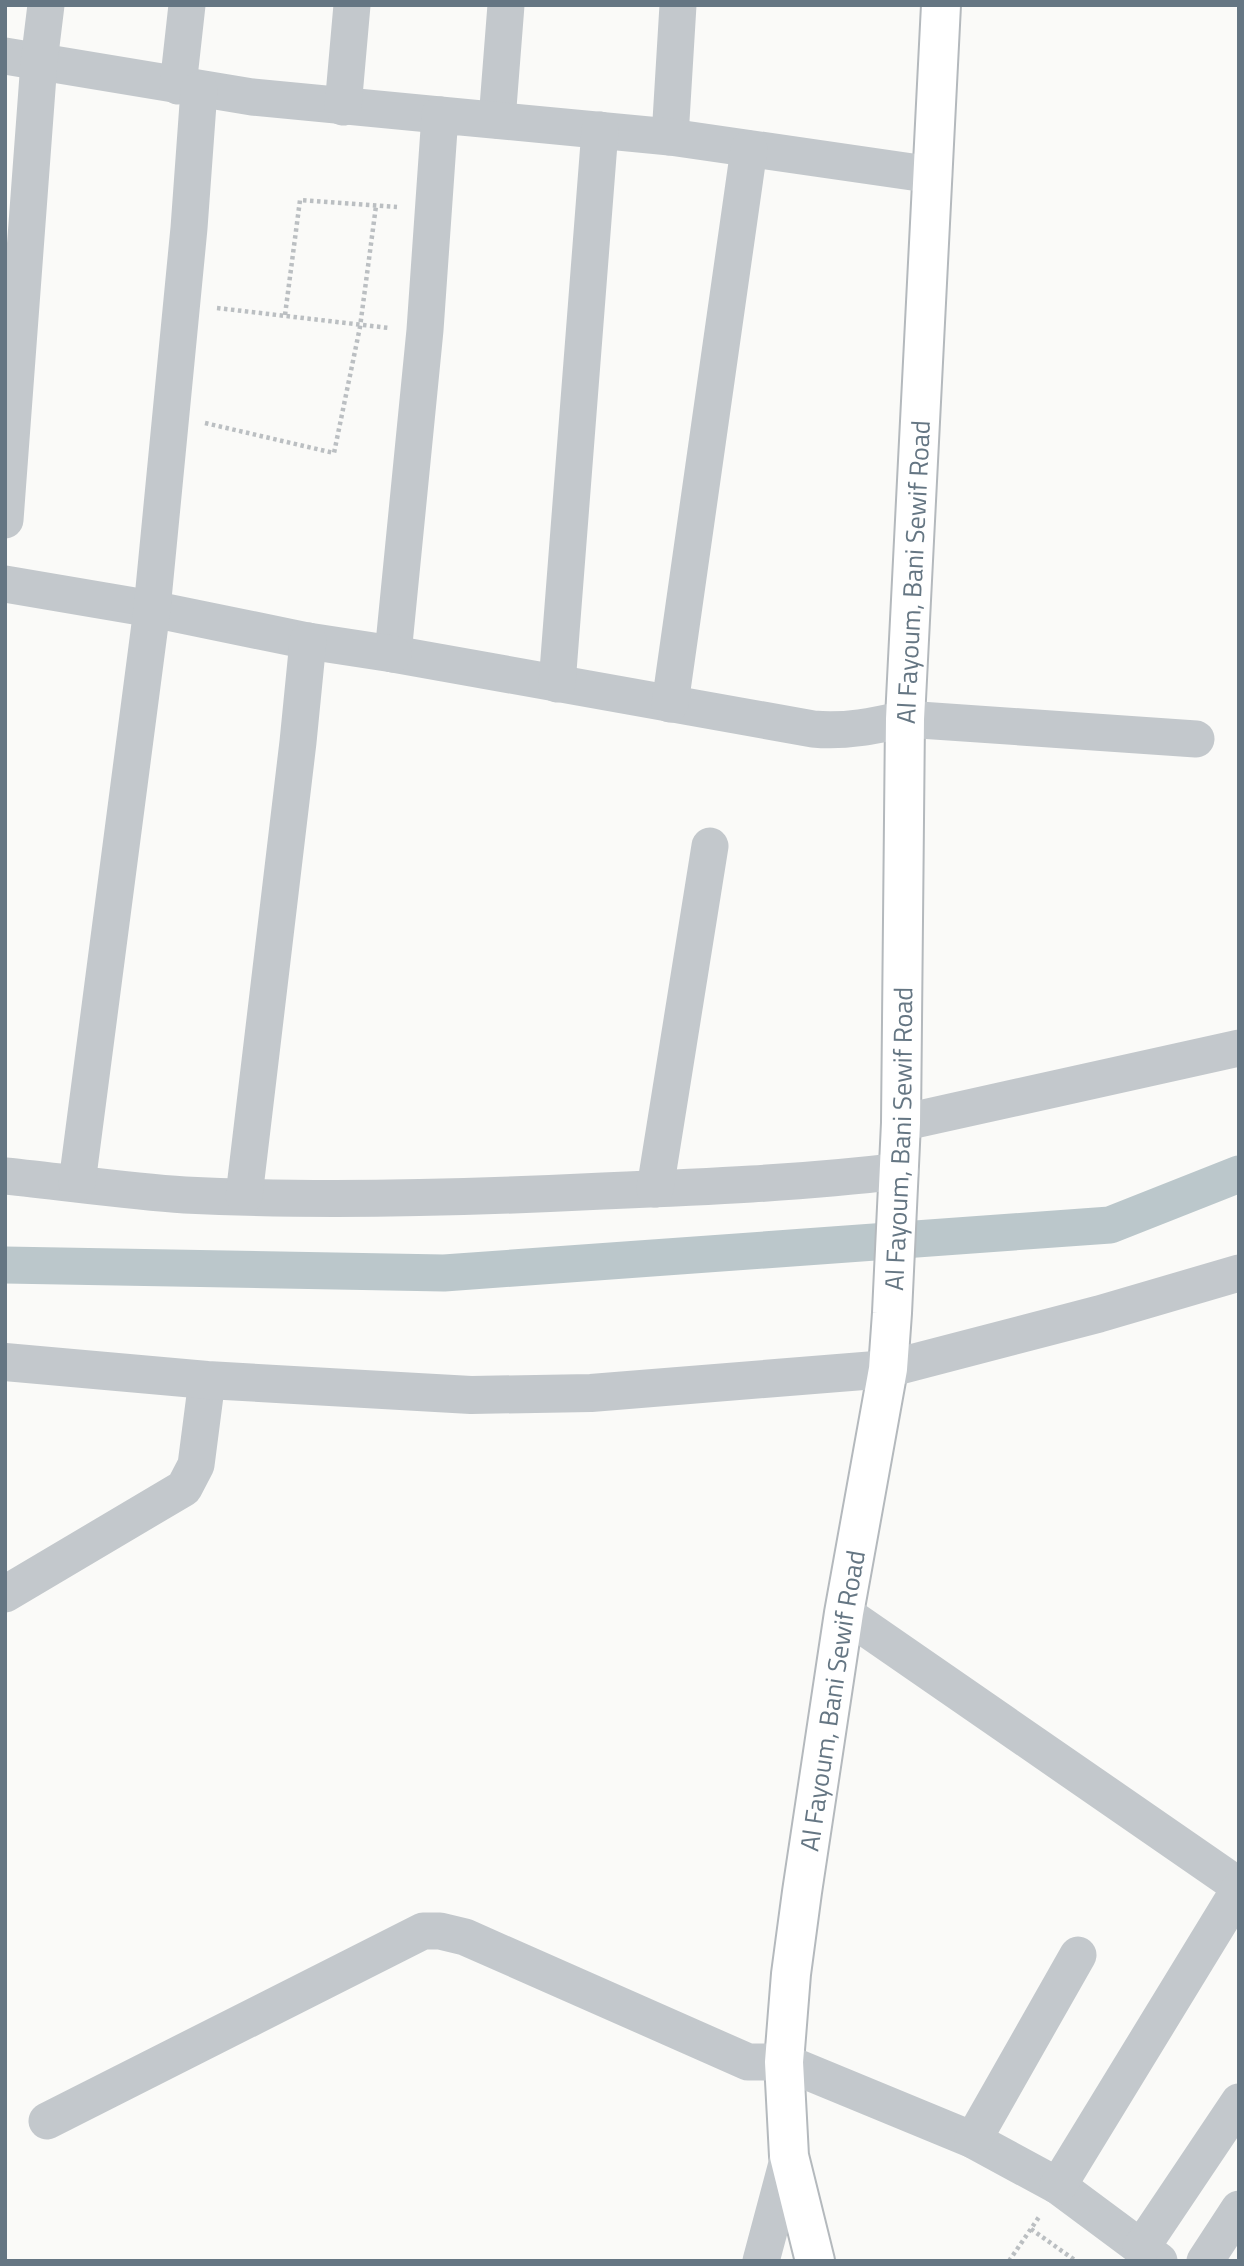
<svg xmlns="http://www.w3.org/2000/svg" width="1244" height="2266" viewBox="0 0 1244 2266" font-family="'Titillium Web',sans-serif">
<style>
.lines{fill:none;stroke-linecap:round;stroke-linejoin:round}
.canal{stroke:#bbc7cb;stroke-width:37}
.trunk-casing{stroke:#b4b9bd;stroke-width:42}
.path{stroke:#bbbfc2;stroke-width:4.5;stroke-dasharray:3.5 3.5;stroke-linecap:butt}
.minor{stroke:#c3c8cc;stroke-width:37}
.tertiary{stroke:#c3c8cc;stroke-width:38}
.trunk{stroke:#fff;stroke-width:38}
.labels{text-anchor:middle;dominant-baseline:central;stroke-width:7;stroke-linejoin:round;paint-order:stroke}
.street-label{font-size:26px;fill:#657683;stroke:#fff}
</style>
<rect width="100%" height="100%" fill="#fafaf8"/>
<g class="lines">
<polyline class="canal" points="5,1265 444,1273 1110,1225 1239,1174"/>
<defs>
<g id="trunk">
<path id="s1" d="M815,2261L789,2156L784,2062L791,1974L802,1892L844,1613L888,1369L892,1313L901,1123L905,719L941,5"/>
</g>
</defs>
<use href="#trunk" class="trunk-casing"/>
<g class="path">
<polyline points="217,308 389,328"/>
<polyline points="285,315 300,200 397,207"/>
<polyline points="205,423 334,453 360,327 376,206"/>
<polyline points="1031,2229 1076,2261"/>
<polyline points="1009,2261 1039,2217"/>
</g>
<g class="minor">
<polyline points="5,56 252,97 440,115"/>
<polyline points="178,86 187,5"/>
<polyline points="343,107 352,5"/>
<polyline points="497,120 506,5"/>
<polyline points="670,137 678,5"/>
<path d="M933,175L670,137L440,115L425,330L393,654L813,729C846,732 874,726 905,719L1196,739"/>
<polyline points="5,520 39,62 46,5"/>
<polyline points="5,584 152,609 308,641 393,654"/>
<polyline points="557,684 600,130"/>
<polyline points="670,704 749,149"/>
<polyline points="901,1123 1239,1048"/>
<path d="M5,1176C65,1182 125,1191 185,1195C324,1202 464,1198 603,1191C702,1187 801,1183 900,1171"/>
<polyline points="77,1183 152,609 189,228 199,90"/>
<polyline points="655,1189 710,846"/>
<polyline points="244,1196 298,742 308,641"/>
<polyline points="888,1369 1099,1314 1239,1273"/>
<polyline points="5,1594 184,1488 196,1465 207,1380"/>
<polyline points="844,1613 1239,1886"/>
<polyline points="47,2121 423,1931 440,1931 465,1937 748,2062 784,2062 973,2140 1058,2186 1159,2261"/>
<polyline points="973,2140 1078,1955"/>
<polyline points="1058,2186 1239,1890"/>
<polyline points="1141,2248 1239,2102"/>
<polyline points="761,2261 789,2156"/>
<polyline points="1205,2261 1239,2209"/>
</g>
<polyline class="tertiary" points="5,1362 207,1380 471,1395 591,1393 888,1369"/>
<use href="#trunk" class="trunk"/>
</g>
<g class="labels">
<g class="street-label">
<text stroke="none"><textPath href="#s1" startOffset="1701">Al Fayoum, Bani Sewif Road</textPath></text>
<text stroke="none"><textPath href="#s1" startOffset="1134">Al Fayoum, Bani Sewif Road</textPath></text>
<text stroke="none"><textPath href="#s1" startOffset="567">Al Fayoum, Bani Sewif Road</textPath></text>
</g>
</g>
<rect width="1244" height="2266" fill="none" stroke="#657683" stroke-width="14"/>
</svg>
